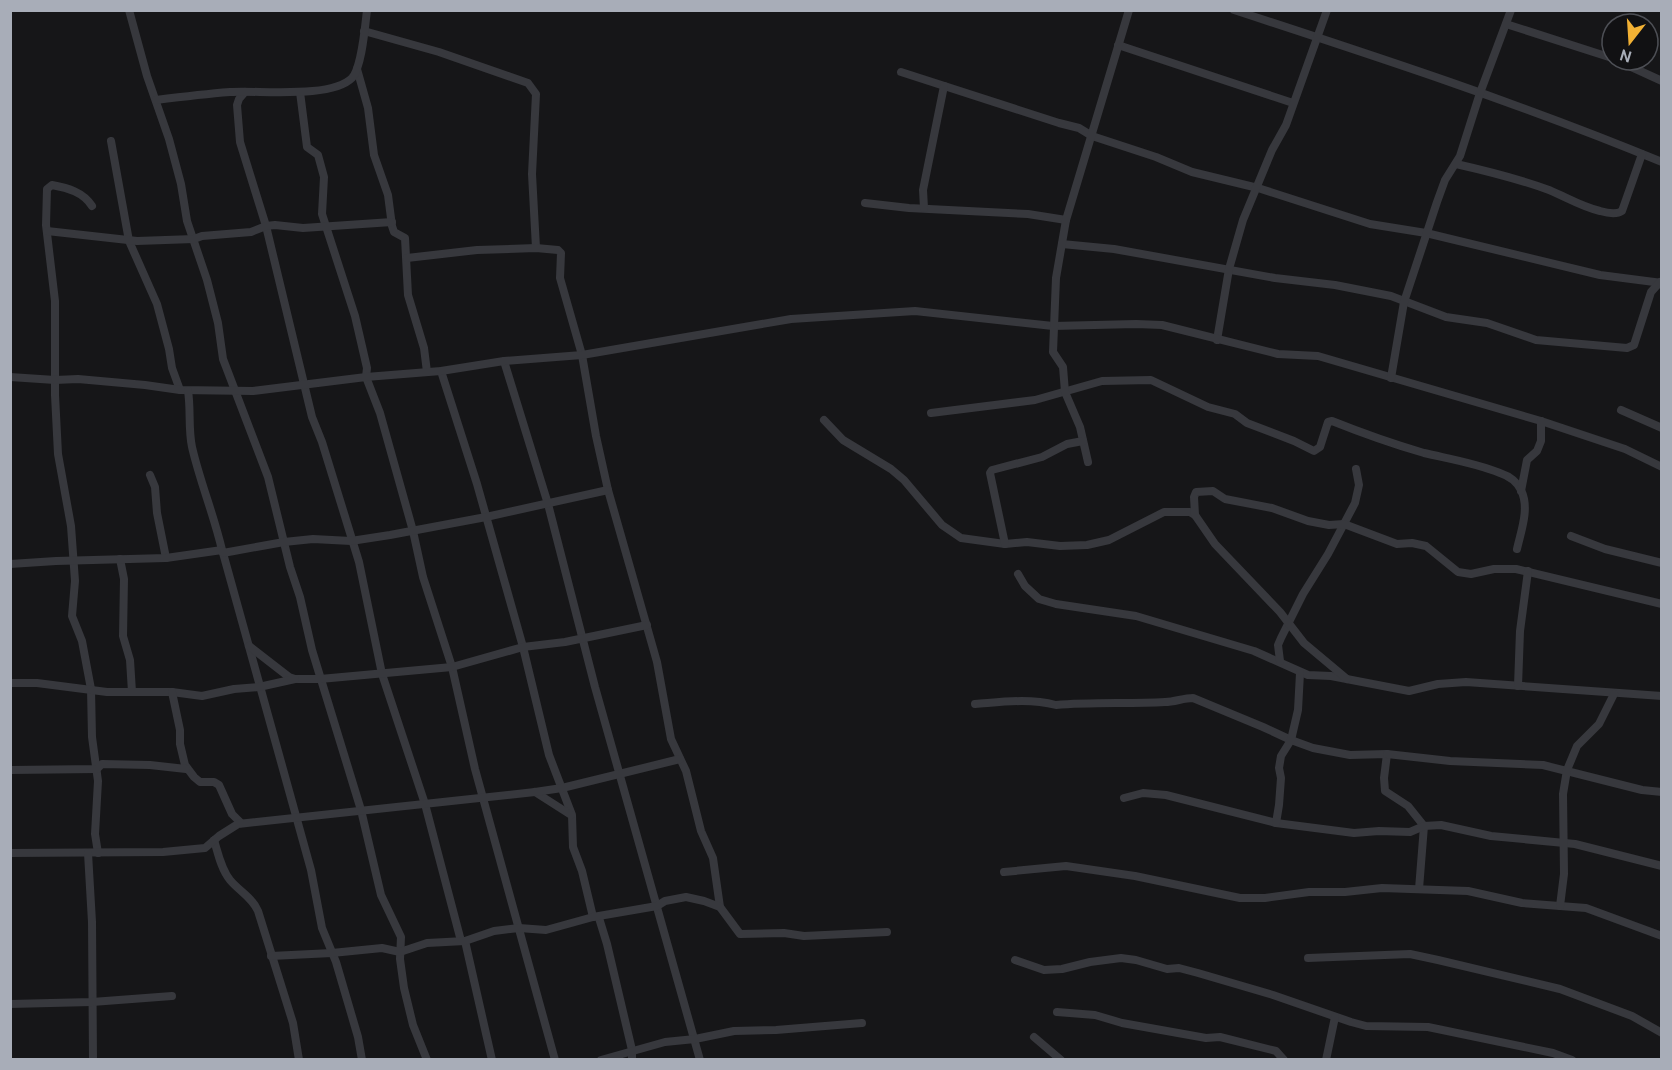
<svg xmlns="http://www.w3.org/2000/svg" width="1672" height="1070" viewBox="0 0 1672 1070" font-family="Cabin,sans-serif">
<style>
.lines{fill:none;stroke-linecap:round;stroke-linejoin:round}
.minor{stroke:#37383d;stroke-width:8}
</style>
<rect width="100%" height="100%" fill="#161618"/>
<g class="lines">
<g class="minor">
<polyline points="129,10 147,76 169,139 181,184 187,221 207,280 218,323 223,359 268,477 290,567 300,597 312,650 361,810 381,895 401,937 400,959 404,988 413,1025 427,1060"/>
<path d="M1234,10C1378,57 1522,104 1662,162"/>
<polyline points="1506,24 1612,58"/>
<polyline points="364,31 439,52 528,83 536,94 532,174 536,248"/>
<polyline points="1118,45 1293,103"/>
<polyline points="1616,60 1662,81"/>
<polyline points="357,69 368,108 374,155 388,195 392,226 394,232 405,238 408,295 424,348 427,372"/>
<polyline points="901,72 1059,123 1079,128 1092,136 1156,157 1192,172 1258,188 1370,224 1426,233 1600,275 1662,283"/>
<polyline points="245,92 239,99 237,105 240,142 266,226 312,417 322,442 359,562 382,674 425,804 461,941"/>
<polyline points="300,92 307,147 318,155 324,177 322,214 355,316 367,368 366,377 380,413 413,531 423,577 452,667 475,769 555,1060"/>
<path d="M156,100C180,97 205,94 230,92C259,90 331,99 352,78C362,67 365,26 367,10"/>
<polyline points="111,141 129,241 157,304 169,349 172,368 180,390"/>
<path d="M1456,164C1487,171 1519,179 1549,190C1566,197 1582,207 1600,211C1607,213 1616,215 1622,211L1642,154"/>
<polyline points="865,203 909,208 1028,214 1066,220"/>
<path d="M92,206C83,192 68,188 52,185L47,189L46,225L55,301V395L58,454L71,526L75,581L72,616L82,641L91,689L92,737L98,781L95,834L98,853"/>
<polyline points="924,208 923,190 944,86"/>
<polyline points="47,231 137,241 194,239 202,236 251,232 266,226 275,225 303,228 392,222"/>
<polyline points="1062,244 1114,249 1275,278 1335,285 1391,296 1446,317 1487,323 1536,340 1627,348 1634,345 1651,292 1660,282"/>
<polyline points="407,258 477,250 536,248 558,250 561,253 560,278 582,355 596,436 608,490 657,662 671,739 686,771 701,831 713,858 720,907"/>
<polyline points="1217,340 1229,269 1243,220 1272,150 1286,125 1327,10"/>
<polyline points="504,361 548,504 595,687 700,1060"/>
<polyline points="441,371 477,484 523,647 549,755 572,815 573,847 582,871 593,917"/>
<polyline points="10,377 55,380 78,379 145,385 180,390 253,391 366,377 441,371 504,361 582,355 791,319 915,311 1053,326 1136,324 1162,325 1278,354 1318,356 1541,421 1625,449 1662,467"/>
<polyline points="1391,378 1404,302 1437,202 1445,180 1460,156 1480,93 1511,10"/>
<path d="M188,391C191,409 188,428 192,447C200,482 214,515 222,550"/>
<polyline points="1621,410 1662,428"/>
<path d="M931,413L1035,400L1102,381L1151,380L1208,407L1235,414L1247,423L1294,441L1314,451L1320,447L1328,422L1332,421C1362,433 1393,444 1424,453C1450,459 1476,463 1500,473C1509,476 1517,482 1521,490C1530,508 1521,531 1517,549"/>
<polyline points="824,420 843,440 891,469 904,480 942,525 961,538 1005,544 1027,542 1060,546 1087,545 1109,540 1164,512 1190,512 1195,515"/>
<polyline points="1088,462 1080,427 1065,392 1063,367 1053,352 1056,278 1066,220 1129,10"/>
<polyline points="150,475 155,487 157,513 166,558"/>
<polyline points="1521,491 1527,460 1537,451 1541,441 1541,421"/>
<polyline points="1571,536 1605,549 1662,563"/>
<polyline points="1005,544 990,473 992,470 1042,457 1067,444 1083,441"/>
<polyline points="223,553 311,870 322,928 336,962 358,1037 362,1060"/>
<polyline points="120,559 124,579 123,636 130,660 132,692"/>
<polyline points="10,564 56,561 166,558 222,550 223,553 284,542 313,539 351,541 390,535 486,517 608,490"/>
<polyline points="1018,574 1025,586 1039,599 1056,604 1136,616 1254,651 1308,675 1331,676 1409,691 1438,684 1466,682 1662,696"/>
<polyline points="249,646 289,677 295,679 320,679 452,667 523,647 565,642 647,625"/>
<polyline points="1280,661 1278,645 1281,638 1303,594 1328,554 1355,503 1359,485 1356,469"/>
<polyline points="1347,679 1304,643 1280,612 1215,544 1195,515 1194,497 1196,492 1213,491 1225,499 1272,508 1308,521 1329,525 1344,524 1397,544 1412,543 1426,546 1458,572 1471,574 1494,569 1516,569 1662,604"/>
<polyline points="10,683 37,683 107,692 172,692 202,696 234,689 259,687 295,679"/>
<polyline points="1518,686 1520,631 1528,571"/>
<polyline points="172,692 180,730 180,744 185,765 194,777 200,782 214,782 219,785 232,814 241,823"/>
<path d="M975,704C1002,702 1029,698 1056,705C1092,702 1129,704 1165,702C1175,702 1183,698 1193,698L1263,727L1291,740L1313,748L1350,755L1387,754L1384,778L1385,791L1408,806L1424,826L1419,889"/>
<polyline points="1387,754 1450,761 1543,765 1642,790 1662,792"/>
<polyline points="10,770 97,769 102,764 150,765 186,769"/>
<polyline points="535,792 571,815"/>
<polyline points="1124,798 1143,793 1166,795 1276,823 1354,833 1379,831 1410,832 1424,826 1441,825 1491,836 1575,844 1662,866"/>
<polyline points="1276,823 1279,805 1281,778 1279,768 1281,756 1291,740 1298,710 1300,673"/>
<path d="M214,840C218,853 221,869 230,880C239,891 252,897 258,911L293,1023L299,1060"/>
<polyline points="10,853 163,852 205,848 219,836 238,824 535,792 562,788 680,759"/>
<polyline points="88,853 92,922 93,1060"/>
<polyline points="1004,872 1066,866 1135,876 1240,898 1265,898 1309,892 1345,892 1382,888 1468,891 1522,903 1586,908 1662,936"/>
<polyline points="1560,906 1564,874 1563,794 1567,770 1577,746 1599,724 1614,694"/>
<polyline points="599,918 607,944 632,1050 632,1060"/>
<polyline points="465,941 492,1060"/>
<polyline points="271,956 332,953 382,948 400,952 427,943 465,941 494,931 519,928 546,930 593,917 657,906 665,901 686,897 704,901 720,907 740,934 784,933 804,936 887,932"/>
<polyline points="1308,958 1410,954 1438,960 1560,989 1632,1016 1662,1033"/>
<polyline points="1015,960 1044,970 1062,969 1090,962 1121,958 1136,960 1167,969 1179,968 1198,973 1273,995 1351,1022 1366,1026 1428,1027 1553,1053 1572,1060"/>
<polyline points="10,1004 92,1002 172,996"/>
<polyline points="1057,1012 1095,1015 1122,1023 1206,1038 1220,1037 1276,1051 1284,1060"/>
<polyline points="1034,1037 1061,1060"/>
<polyline points="601,1060 665,1042 695,1039 734,1031 776,1030 862,1023"/>
<polyline points="1326,1060 1335,1017"/>
</g>
</g>
<rect width="1672" height="1070" fill="none" stroke="#a8adb8" stroke-width="24"/>
<g transform="translate(1630 42) rotate(197)"><circle r="28" fill="#111113" stroke="#4d4f55" stroke-width="1.5"/>
<path d="M0-4.5L10 22L0 15L-10 22Z" fill="#f2b134"/>
<text y="-9" font-size="16" font-weight="bold" text-anchor="middle" fill="#a8adb8">N</text>
</g>
</svg>
